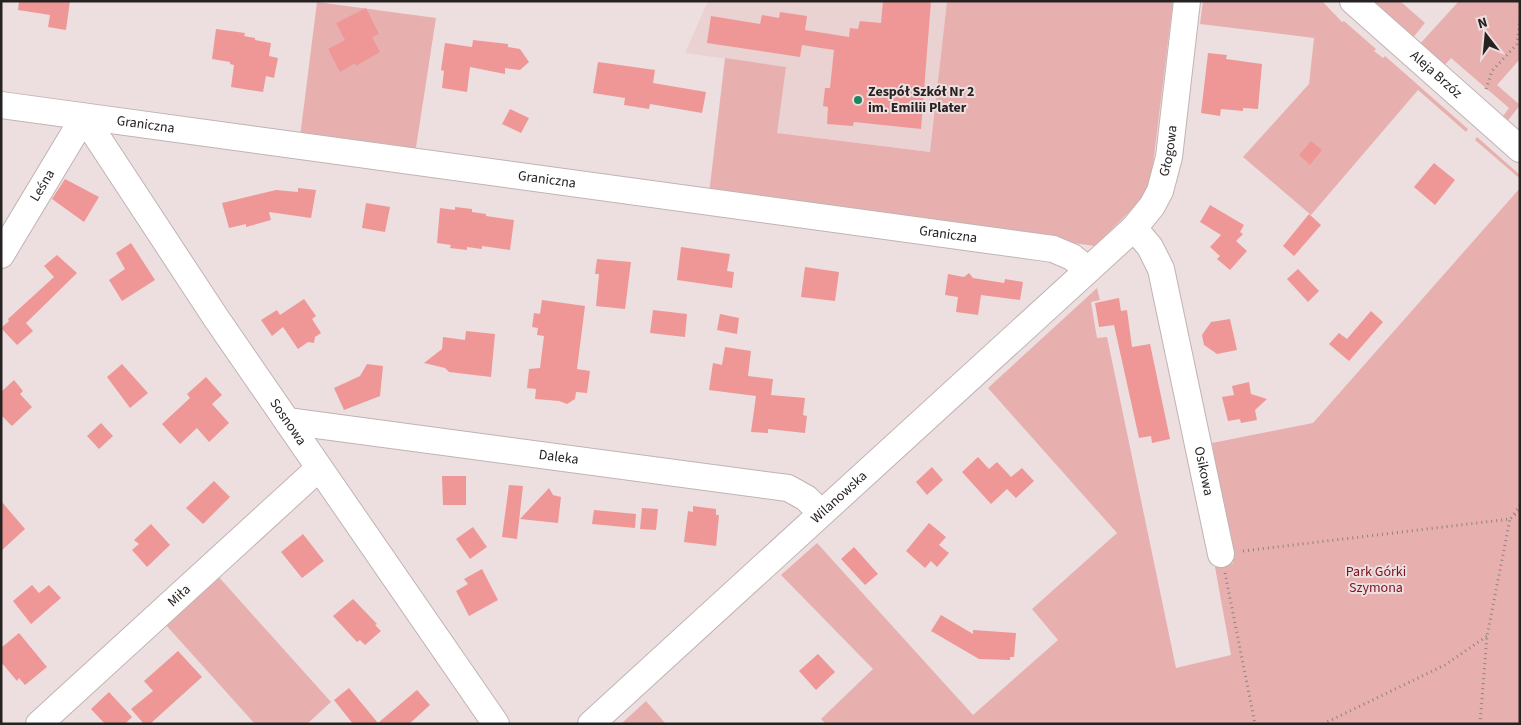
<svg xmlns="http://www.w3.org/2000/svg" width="1521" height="725" viewBox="0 0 1521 725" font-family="'Source Sans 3',sans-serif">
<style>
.built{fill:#e9d2d1}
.green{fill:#e7b0af}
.building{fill:#ef9797}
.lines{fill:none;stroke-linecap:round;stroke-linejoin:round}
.minor-casing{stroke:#c1b3b3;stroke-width:28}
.path{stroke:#8d8383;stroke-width:3;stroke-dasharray:1 4;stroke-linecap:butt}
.minor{stroke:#fff;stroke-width:26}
.poi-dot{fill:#218660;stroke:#eddfdf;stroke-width:2}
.labels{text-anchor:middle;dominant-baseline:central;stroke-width:4;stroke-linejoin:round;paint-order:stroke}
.street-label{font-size:14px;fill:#272222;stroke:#eddfdf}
.poi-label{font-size:14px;font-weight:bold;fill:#272222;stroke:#eddfdf;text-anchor:start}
.park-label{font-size:14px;fill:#791122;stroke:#eddfdf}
</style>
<rect width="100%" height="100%" fill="#eddfdf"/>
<polygon class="built" points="708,1 947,1 930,152 776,133 786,67 685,53"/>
<g class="green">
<polygon points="947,1 1173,1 1151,181 1146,195 1095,246 709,194 725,58 786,67 777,133 930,152"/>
<polygon points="1203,1 1322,1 1342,22 1344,21 1376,49 1374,51 1383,58 1385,56 1468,129 1466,132 1418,90 1311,215 1243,157 1309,84 1314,38 1200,24"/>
<polygon points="1364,1 1400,1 1425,23 1411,40"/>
<polygon points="1459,1 1520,1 1520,59 1497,85 1520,105 1506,123 1500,120 1509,108 1451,58 1441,69 1418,46"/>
<polygon points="317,2 436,18 415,154 300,137"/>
<polygon points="1477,137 1520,175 1518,177 1475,140"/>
<polygon points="1520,188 1520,724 826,724 821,719 873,669 781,575 817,543 973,715 1058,640 1032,609 1117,533 988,388 1097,288 1100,300 1091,302 1097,338 1107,337 1176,668 1231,655 1215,567 1233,563 1212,443 1313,423"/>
<polygon points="217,575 331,702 307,724 255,724 165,624"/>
<polygon points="646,701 666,724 621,724"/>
</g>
<g class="building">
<polygon points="19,1 70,1 66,30 48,27 50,15 18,10"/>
<polygon points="883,1 931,1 921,129 854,122 853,126 827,124 828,107 823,106 825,88 830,88 834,50 802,45 800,57 707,43 711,16 760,24 762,15 779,18 780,12 807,16 805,30 849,37 850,28 858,29 860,21 881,23"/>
<polygon points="366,8 379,34 372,37 380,52 356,66 355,63 340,72 328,49 345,40 336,23"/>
<polygon points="216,29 245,33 244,36 255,38 255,40 271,43 269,56 278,58 274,78 266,76 263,92 231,87 234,65 230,64 230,62 212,59"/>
<polygon points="473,40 508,44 508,47 520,49 529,62 520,70 505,68 505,74 470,67 467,92 442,88 444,71 441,70 445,43 472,47"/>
<polygon points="1208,53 1227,55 1226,59 1262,64 1258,109 1243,108 1243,111 1221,109 1220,116 1201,113"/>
<polygon points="598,62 655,70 653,83 706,92 702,113 650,104 649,109 624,105 625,98 593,93"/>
<polygon points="510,109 529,118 521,133 502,124"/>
<polygon points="1311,141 1322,150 1310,165 1299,155"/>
<polygon points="1434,163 1455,180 1435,205 1414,187"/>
<polygon points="65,179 99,197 84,222 52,199"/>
<polygon points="298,188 316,190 311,218 269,212 271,220 246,227 246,224 229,228 222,203 276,190 298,192"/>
<polygon points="366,203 390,207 385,232 362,228"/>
<polygon points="1210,205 1244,225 1240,232 1243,234 1236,241 1247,251 1230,270 1217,259 1220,256 1210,247 1221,235 1200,222"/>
<polygon points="455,207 472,209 472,212 486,214 486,216 514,220 510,250 482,246 482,249 467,247 467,250 450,248 451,245 437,243 440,208 455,210"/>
<polygon points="1309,214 1321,225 1294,256 1283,246"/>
<polygon points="131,243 155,280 122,301 109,280 125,269 116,253"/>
<polygon points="681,247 730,254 727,271 734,272 732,288 677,280"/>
<polygon points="57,255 77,273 26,323 33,331 17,345 1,328 9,321 8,319 54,277 44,266"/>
<polygon points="597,259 631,262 625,309 596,306 599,274 595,274"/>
<polygon points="805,267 839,272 835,301 801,297"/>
<polygon points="1298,269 1319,291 1308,302 1287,279"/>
<polygon points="969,273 973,278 1004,283 1005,279 1023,282 1020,300 981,295 978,315 956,312 958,297 945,295 948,274 964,277"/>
<polygon points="1119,298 1121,311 1127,310 1132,347 1150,344 1170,439 1152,443 1151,436 1139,438 1114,325 1099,327 1095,303"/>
<polygon points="304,299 316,316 312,319 321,333 315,337 314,343 308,342 298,349 283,327 272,336 261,320 277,310 280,315"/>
<polygon points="542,300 585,306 577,369 590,371 587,393 576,392 575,399 567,404 559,401 535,399 536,389 527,388 529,369 540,368 544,336 537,335 538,328 532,327 534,313 540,314"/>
<polygon points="653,310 687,314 685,337 650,333"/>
<polygon points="1371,311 1383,322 1349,361 1329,344 1339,333 1347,339"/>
<polygon points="720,314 739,318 737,334 717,330"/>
<polygon points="1230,319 1237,350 1217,354 1204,345 1202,335 1211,322"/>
<polygon points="466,331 495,334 491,377 449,372 445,368 424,363 442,349 443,337 465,340"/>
<polygon points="725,347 751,351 748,376 773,379 771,395 805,398 803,415 807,416 805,433 768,429 768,433 751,432 756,396 709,390 713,363 722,365"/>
<polygon points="122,364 148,393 130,408 107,377"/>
<polygon points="367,364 383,366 380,396 344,410 334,388 360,376"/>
<polygon points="206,377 222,395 212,404 229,423 209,442 197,428 180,444 162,424 190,398 187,394"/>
<polygon points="14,380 23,391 20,394 32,407 12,426 1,415 1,392"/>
<polygon points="1249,382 1251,394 1267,399 1255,410 1257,420 1241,423 1240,419 1228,421 1222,397 1234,395 1232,386"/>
<polygon points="101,423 113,436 99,449 87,436"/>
<polygon points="978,457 989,469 997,462 1011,477 1022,468 1034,481 1016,498 1007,489 991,504 962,472"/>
<polygon points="932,467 943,480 927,495 916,482"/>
<polygon points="442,476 466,476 466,505 443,505"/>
<polygon points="214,481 230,497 203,524 186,508"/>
<polygon points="509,485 523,486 517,539 502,537"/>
<polygon points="549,488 553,495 561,497 558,523 520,519"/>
<polygon points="1,501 25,529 1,551"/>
<polygon points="693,506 716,509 716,515 719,515 716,546 684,542 688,511 693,512"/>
<polygon points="642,508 658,509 656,530 640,529"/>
<polygon points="594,510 636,514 635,528 592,524"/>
<polygon points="929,523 946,537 939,545 949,553 937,567 931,561 925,568 906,551"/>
<polygon points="151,524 170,545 147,567 132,550 139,544 134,540"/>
<polygon points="473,527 487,547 470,559 456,539"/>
<polygon points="303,534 324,561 302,578 281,552"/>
<polygon points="854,547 878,574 865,585 841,559"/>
<polygon points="482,569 498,600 469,616 456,591 468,584 464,579"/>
<polygon points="32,585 39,593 49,585 61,598 31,624 13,601"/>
<polygon points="353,599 377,624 375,625 381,631 365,645 360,640 357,642 333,616"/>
<polygon points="941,615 973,634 973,630 1016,633 1014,657 1010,657 1010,660 979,659 931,631"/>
<polygon points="19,633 47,667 25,685 19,678 17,681 1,662 1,648"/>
<polygon points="178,651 202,677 150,724 144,724 131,709 153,691 144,681"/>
<polygon points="818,654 835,672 816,690 799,671"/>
<polygon points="349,688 378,723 417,690 430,705 409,724 353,724 334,700"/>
<polygon points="109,692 132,717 125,724 105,724 91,709"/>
</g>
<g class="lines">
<defs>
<g id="minor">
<path id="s1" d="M1353,1L1520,149"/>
<path id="s2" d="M1,105L1053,249L1072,257L1087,269"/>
<path id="s3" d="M1134,228L1150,247L1161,269L1221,554"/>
<path id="s4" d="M1,255L84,117L216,318L496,724"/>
<path id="s5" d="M287,421L788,488L806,498L821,513"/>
<path id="s6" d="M39,724L319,468"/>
<path id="s7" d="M591,724L1134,228L1152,206L1160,191L1169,157L1187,1"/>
</g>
</defs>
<use href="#minor" class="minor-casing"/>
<g class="path">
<polyline points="1486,89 1492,71 1517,44 1520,20"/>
<polyline points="1514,514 1520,505"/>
<polyline points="1243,551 1510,519 1520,511"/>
<polyline points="1225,573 1255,724"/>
<polyline points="1323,724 1445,665 1487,636"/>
<polyline points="1480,724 1487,636 1510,519"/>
</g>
<use href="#minor" class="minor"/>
</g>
<circle class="poi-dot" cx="858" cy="100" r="5"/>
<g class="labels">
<g class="street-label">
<text stroke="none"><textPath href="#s1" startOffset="111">Aleja Brzóz</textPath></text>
<text stroke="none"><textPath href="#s2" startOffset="146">Graniczna</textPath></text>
<text stroke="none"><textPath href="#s7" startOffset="822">Głogowa</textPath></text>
<text stroke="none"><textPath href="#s2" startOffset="551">Graniczna</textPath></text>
<text stroke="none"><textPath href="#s4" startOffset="81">Leśna</textPath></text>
<text stroke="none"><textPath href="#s2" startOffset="956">Graniczna</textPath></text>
<text stroke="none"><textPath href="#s4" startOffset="528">Sosnowa</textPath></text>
<text stroke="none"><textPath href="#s5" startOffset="274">Daleka</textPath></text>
<text stroke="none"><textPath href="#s3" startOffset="256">Osikowa</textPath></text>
<text stroke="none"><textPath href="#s7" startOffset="336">Wilanowska</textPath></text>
<text stroke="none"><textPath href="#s6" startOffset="190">Miła</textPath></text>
</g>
<g class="poi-label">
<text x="868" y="92">Zespół Szkół Nr 2<tspan x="868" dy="16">im. Emilii Plater</tspan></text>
</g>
<g class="park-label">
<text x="1376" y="572">Park Górki<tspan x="1376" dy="16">Szymona</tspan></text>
</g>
</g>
<rect width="1521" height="725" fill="none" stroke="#272222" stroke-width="5"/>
<g transform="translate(1486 35) rotate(344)" stroke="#eddfdf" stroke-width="4" paint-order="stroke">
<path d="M0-4L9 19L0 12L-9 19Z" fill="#272222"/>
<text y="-8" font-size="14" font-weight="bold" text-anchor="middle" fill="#272222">N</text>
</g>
</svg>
